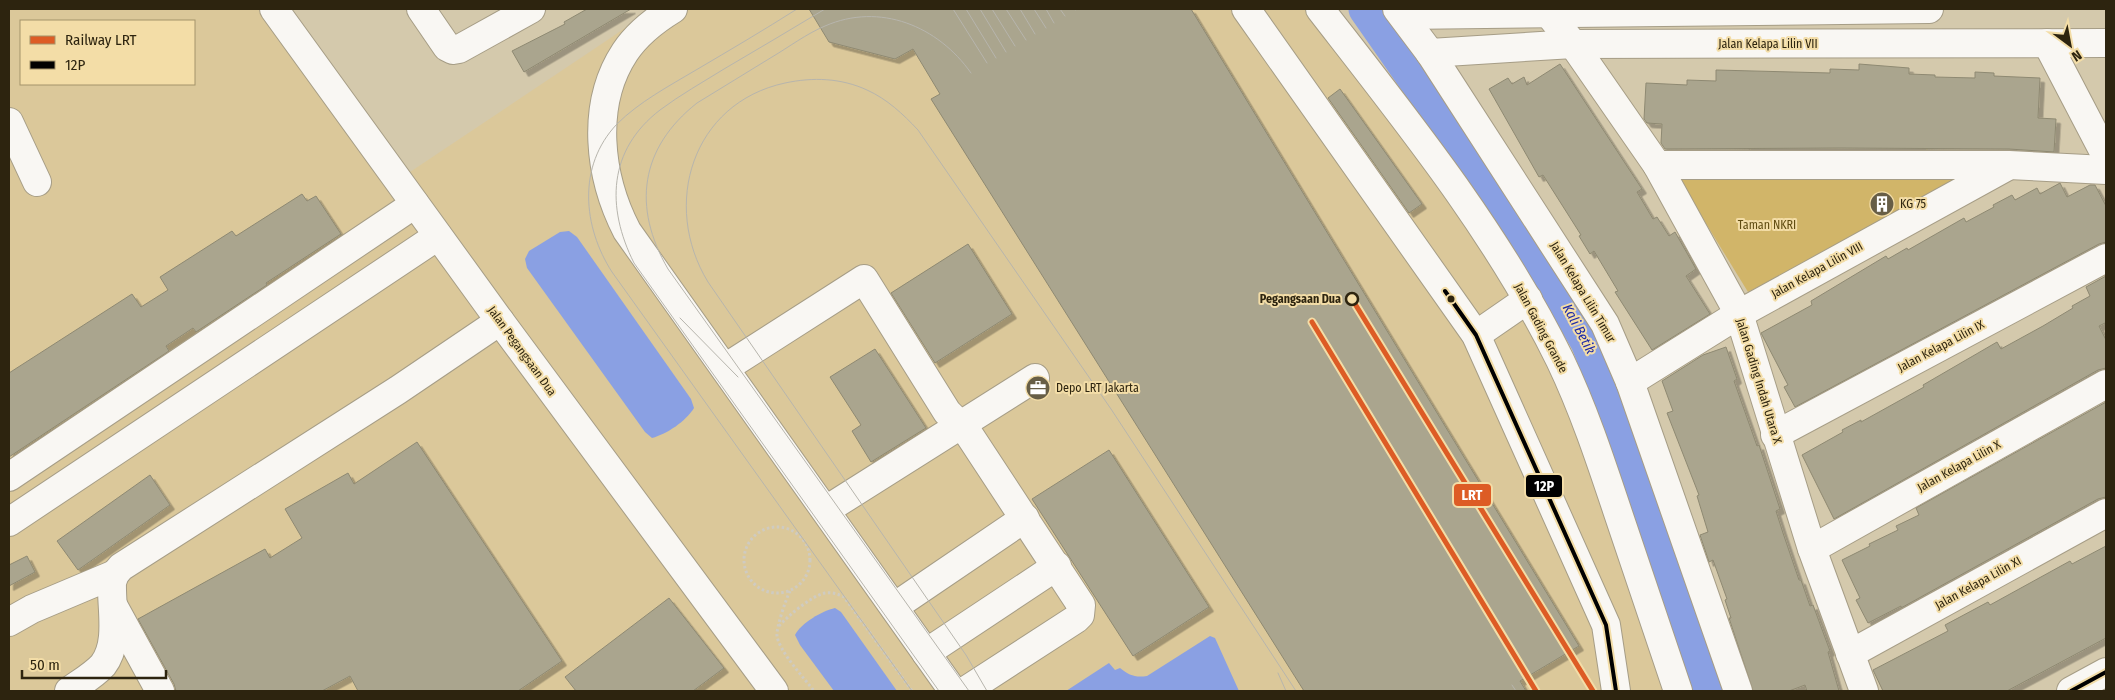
<svg xmlns="http://www.w3.org/2000/svg" width="2115" height="700" viewBox="0 0 2115 700" font-family="'Fira Sans Condensed',sans-serif">
<style>
.built{fill:#dbc89a;fill-rule:evenodd}
.green{fill:#d1b569}
.water{fill:#8aa0e3}
.lines{fill:none;stroke-linecap:round;stroke-linejoin:round}
.river{stroke:#8aa0e3;stroke-width:35}
.building{fill:#aaa58e;stroke:#8e8972;filter:url(#shadow)}
.minor-casing{stroke:#a69d86;stroke-width:30}
.major-casing{stroke:#a69d86;stroke-width:30}
.path{stroke:#cfcbc1;stroke-width:3;stroke-dasharray:2.5 2.5;stroke-linecap:butt}
.minor{stroke:#f9f7f3;stroke-width:28}
.major{stroke:#f9f7f3;stroke-width:28}
.tram{stroke:#b7b5ad;stroke-width:1}
.bus-1-casing{stroke:#f3dda7;stroke-width:8}
.bus-1{stroke:#010101;stroke-width:4}
.rail-1-casing{stroke:#f3dda7;stroke-width:9}
.rail-1{stroke:#dd5c25;stroke-width:5}
.stop-dot{fill:#f3dda7;stroke:#2d240f;stroke-width:2.5}
.bus-dot{fill:#2d240f;stroke:#f3dda7;stroke-width:2}
.labels{text-anchor:middle;dominant-baseline:central;stroke-width:4;stroke-linejoin:round;paint-order:stroke}
.street-label{font-size:12px;fill:#2d240f;stroke:#f3dda7}
.poi-label{font-size:12px;fill:#2d240f;stroke:#f3dda7;text-anchor:start}
.park-label{font-size:12px;fill:#604c11;stroke:#f3dda7}
.stop-label{font-size:12px;font-weight:bold;fill:#2d240f;stroke:#f3dda7;text-anchor:end}
.water-label{font-size:14px;font-style:italic;fill:#1c2aa8;stroke:#f3dda7}
.line-badge{stroke:#f3dda7;stroke-width:2}
.badge-label{font-size:14px;text-anchor:middle;font-weight:bold;fill:#fff}
</style>
<defs>
<filter id="shadow"><feDropShadow dx="4.5" dy="4.5" stdDeviation="0" flood-color="#0004"/></filter>
</defs>
<rect width="100%" height="100%" fill="#d4c9ac"/>
<g class="built">
<path d="M9,9H287L779,691H9ZM21,21H194V84H21Z"/>
<polygon points="652,9 1337,9 1506,235 1585,378 1622,477 1685,691 780,691 407,174 609,39"/>
</g>
<polygon class="green" points="1675,173 1976,175 1748,292"/>
<g class="water">
<path d="M569,231L577,237L691,399L694,408C686,421 667,434 652,438L645,432L527,268L525,259L529,251L560,232Z"/>
<path d="M835,608L841,612L897,691H834L800,645L795,635C801,623 822,611 835,608Z"/>
<path d="M1210,636L1215,638L1239,691H1066L1109,663L1115,670L1120,668C1129,675 1135,678 1147,676Z"/>
</g>
<g class="lines">
<polyline class="river" points="1366,9 1538,255 1588,342 1624,433 1708,691"/>
</g>
<g class="building">
<polygon points="587,9 631,9 524,72 512,51 565,24 564,22"/>
<polygon points="809,9 1191,9 1579,646 1520,681 1526,691 1304,691 931,99 940,94 913,49 895,59 829,42"/>
<polygon points="1560,64 1642,189 1637,192 1653,219 1657,217 1669,236 1675,232 1696,269 1686,276 1710,314 1652,350 1615,292 1618,291 1594,251 1590,254 1579,236 1581,235 1543,175 1539,177 1489,89 1508,78 1512,84 1524,77 1527,85"/>
<polygon points="1859,64 1909,68 1909,74 1935,75 1935,77 1975,78 1975,72 1994,73 1994,76 2040,78 2038,118 2056,119 2054,152 2009,149 1840,148 1665,149 1661,143 1662,124 1647,123 1644,119 1646,83 1687,85 1687,80 1716,81 1716,70 1830,73 1830,69 1859,70"/>
<polygon points="1340,89 1422,204 1409,213 1328,98"/>
<polygon points="2060,183 2067,197 2090,185 2095,185 2106,206 2106,242 2099,244 1795,407 1784,387 1788,385 1761,333 1812,305 1811,301 1886,256 1888,259 1907,248 1908,250 1964,218 1966,222 1994,207 1993,205 2012,195 2015,200 2037,188 2040,194"/>
<polygon points="302,194 307,201 316,196 341,234 266,283 267,285 196,332 193,328 166,346 169,351 9,457 9,373 132,294 141,307 168,290 160,277 232,231 236,236"/>
<polygon points="968,244 1012,314 935,363 891,293"/>
<polygon points="2106,276 2106,325 2105,323 2099,326 2106,340 2106,368 2098,370 1834,519 1802,455 1843,432 1842,430 1861,420 1861,422 1924,387 1923,385 1997,342 2001,349 2043,326 2073,308 2072,306 2090,296 2086,287"/>
<polygon points="1726,347 1737,379 1734,381 1757,446 1759,445 1780,509 1776,511 1783,533 1799,580 1801,580 1810,606 1813,605 1830,651 1828,652 1839,691 1807,691 1805,685 1789,691 1753,691 1729,618 1731,618 1725,600 1727,599 1713,560 1709,562 1700,535 1708,532 1697,496 1699,495 1667,413 1673,411 1662,381 1703,355"/>
<polygon points="875,349 926,428 871,462 852,431 861,425 830,377"/>
<polygon points="2106,402 2106,497 2098,499 1901,608 1901,606 1868,623 1856,600 1860,598 1842,560 1870,546 1869,544 1898,530 1896,526 1919,515 1916,508"/>
<polygon points="417,442 562,661 518,691 358,691 350,676 322,691 176,691 174,684 138,619 265,549 270,558 302,538 285,509 348,473 354,484"/>
<polygon points="1109,450 1209,607 1133,656 1032,499"/>
<polygon points="150,475 170,505 78,570 57,541"/>
<polygon points="2106,546 2106,638 2007,691 1883,691 1873,670 1948,631 1945,625 1988,602 1990,605 2070,561 2072,564"/>
<polygon points="27,556 35,572 9,586 9,565"/>
<polygon points="669,598 724,668 693,691 576,691 565,677"/>
</g>
<g class="lines">
<defs>
<g id="minor">
<polyline points="421,9 447,47 453,50 459,49 531,9"/>
<path d="M673,9C655,20 637,34 625,52C590,105 599,177 627,231L953,691"/>
<polyline points="1246,9 1476,335 1606,625 1616,691"/>
<path d="M1320,9C1407,121 1497,232 1560,360C1583,408 1600,459 1617,510C1637,570 1658,631 1678,691"/>
<polyline points="1397,9 1430,53 1605,324 1630,382 1738,691"/>
<polyline points="1549,9 1549,14 1573,44 1657,165 1739,314 1812,549 1864,691"/>
<polyline points="1403,15 1929,9"/>
<polyline points="2047,43 2106,156"/>
<polyline points="1430,53 1573,44 2106,43"/>
<polyline points="9,122 37,182"/>
<polyline points="1657,165 2009,165 2106,170"/>
<polyline points="1476,335 1528,299"/>
<polyline points="725,368 864,279 947,412 968,433 1081,605 1080,615 1076,619 965,691"/>
<polyline points="1630,382 1739,314 2006,167"/>
<polyline points="1775,435 2106,258"/>
<polyline points="9,477 415,204"/>
<polyline points="826,510 1035,378"/>
<polyline points="9,522 438,236"/>
<polyline points="1812,549 2106,384"/>
<polyline points="114,607 160,691"/>
<polyline points="894,607 1025,518"/>
<polyline points="9,622 32,609 115,574"/>
<polyline points="926,653 1057,566"/>
<polyline points="1850,654 2106,513"/>
<path d="M69,691C80,683 94,675 103,665C120,643 111,608 112,582L115,574L121,567L398,390L500,321"/>
<polyline points="2071,691 2106,672"/>
</g>
<polyline id="major" points="274,9 500,321 774,691"/>
</defs>
<use href="#minor" class="minor-casing"/>
<use href="#major" class="major-casing"/>
<g class="path">
<circle cx="777" cy="560" r="33"/>
<path d="M790,591C786,599 776,628 777,636C779,651 804,678 814,691"/>
<path d="M779,626C788,616 811,596 825,593C832,592 838,594 844,597L912,691"/>
</g>
<use href="#minor" class="minor"/>
<use href="#major" class="major"/>
<g class="tram">
<path d="M797,9C764,30 730,50 696,70C669,86 639,102 617,124C577,166 583,227 612,272L912,691"/>
<path d="M825,9C792,29 758,49 724,69C703,82 680,95 660,110C608,150 606,207 634,263L939,691"/>
<polyline points="953,9 987,63"/>
<polyline points="966,9 996,58"/>
<polyline points="980,9 1006,52"/>
<polyline points="992,9 1015,46"/>
<polyline points="1006,9 1026,40"/>
<polyline points="1020,9 1035,34"/>
<polyline points="1034,9 1046,28"/>
<polyline points="1046,9 1054,23"/>
<polyline points="1060,9 1065,16"/>
<polyline points="1074,9 1075,10"/>
<polyline points="680,318 738,377"/>
<polyline points="1278,673 1286,691"/>
<polyline points="1512,685 1516,691"/>
<path d="M969,691L668,269C632,207 640,148 697,103C722,88 747,72 772,57C789,47 806,34 825,26C880,2 938,26 971,73"/>
<path d="M987,691L966,655L708,282C661,205 692,103 785,83C813,77 841,78 867,90C887,99 903,114 918,130L1111,409L1296,691"/>
</g>
<defs>
<g id="bus-1">
<polyline points="1445,291 1476,335 1606,625 1616,691"/>
<polyline points="2071,691 2106,672"/>
</g>
</defs>
<use href="#bus-1" class="bus-1-casing"/>
<use href="#bus-1" class="bus-1"/>
<defs>
<g id="rail-1">
<polyline points="1352,299 1593,691"/>
<polyline points="1312,322 1536,691"/>
</g>
</defs>
<use href="#rail-1" class="rail-1-casing"/>
<use href="#rail-1" class="rail-1"/>
</g>
<defs>
<symbol id="building-disc" viewBox="-11 -11 22 22"><circle r="9.5" fill="#675e46" stroke="#f3dda7"/><path d="M-4-6H4V6H1V3H-1V6H-4ZM-2.5-4.3h1.7v1.8h-1.7ZM.8-4.3h1.7v1.8H.8ZM-2.5-1h1.7V.8h-1.7ZM.8-1h1.7V.8H.8Z" fill="#fff"/></symbol>
<symbol id="office-disc" viewBox="-11 -11 22 22"><circle r="9.5" fill="#675e46" stroke="#f3dda7"/><path d="M-6-3h4V-5.5h4V-3h4V5H-6ZM-1-4.5V-3h2v-1.5ZM-6 0V1H6V0Z" fill="#fff"/></symbol>
</defs>
<g fill-rule="evenodd">
<use href="#building-disc" x="1868" y="190" width="28" height="28"/>
<use href="#office-disc" x="1024" y="374" width="28" height="28"/>
</g>
<circle class="stop-dot" cx="1352" cy="299" r="6"/>
<circle class="bus-dot" cx="1451" cy="299" r="4.5"/>
<g class="labels">
<g class="street-label">
<text x="1768" y="44">Jalan Kelapa Lilin VII</text>
<text transform="translate(1817 270) rotate(-29)">Jalan Kelapa Lilin VIII</text>
<text transform="translate(1583 292) rotate(59)">Jalan Kelapa Lilin Timur</text>
<text transform="translate(1541 328) rotate(62)">Jalan Gading Grande</text>
<text transform="translate(1941 346) rotate(-28)">Jalan Kelapa Lilin IX</text>
<text transform="translate(522 351) rotate(54)">Jalan Pegangsaan Dua</text>
<text transform="translate(1759 381) rotate(73)">Jalan Gading Indah Utara X</text>
<text transform="translate(1959 466) rotate(-29)">Jalan Kelapa Lilin X</text>
<text transform="translate(1978 583) rotate(-29)">Jalan Kelapa Lilin XI</text>
</g>
<g class="poi-label">
<text x="1900" y="204">KG 75</text>
<text x="1056" y="388">Depo LRT Jakarta</text>
</g>
<g class="park-label">
<text x="1767" y="225">Taman NKRI</text>
</g>
<g class="stop-label">
<text x="1341" y="299">Pegangsaan Dua</text>
</g>
<g class="water-label">
<text transform="translate(1579 329) rotate(62)">Kali Betik</text>
</g>
</g>
<g class="line-badge">
<rect x="1525" y="474" width="38" height="24" rx="5" fill="#010101"/>
<rect x="1453" y="483" width="39" height="24" rx="5" fill="#dd5c25"/>
</g>
<g class="badge-label">
<text x="1544" y="491">12P</text>
<text x="1472" y="500">LRT</text>
</g>
<rect width="2115" height="700" fill="none" stroke="#2d240f" stroke-width="20"/>
<rect x="20" y="20" width="175" height="65" fill="#f3dda7" stroke="#a4936a"/>
<rect x="30" y="36" width="25" height="8" fill="#dd5c25" stroke="#a4936a"/>
<text x="65" y="45" font-size="15" fill="#2d240f">Railway LRT</text>
<rect x="30" y="61" width="25" height="8" fill="#010101" stroke="#a4936a"/>
<text x="65" y="70" font-size="15" fill="#2d240f">12P</text>
<g transform="translate(2070 45) rotate(148)" stroke="#f3dda7" stroke-width="4" paint-order="stroke">
<path d="M0-4L9 19L0 12L-9 19Z" fill="#2d240f"/>
<text y="-8" font-size="14" font-weight="bold" text-anchor="middle" fill="#2d240f">N</text>
</g>
<path d="M22 670v8h144v-8" fill="none" stroke="#2d240f" stroke-width="2.5"/>
<text x="30" y="670" font-size="15" fill="#2d240f" stroke="#f3dda7" stroke-width="4" paint-order="stroke">50 m</text>
</svg>
